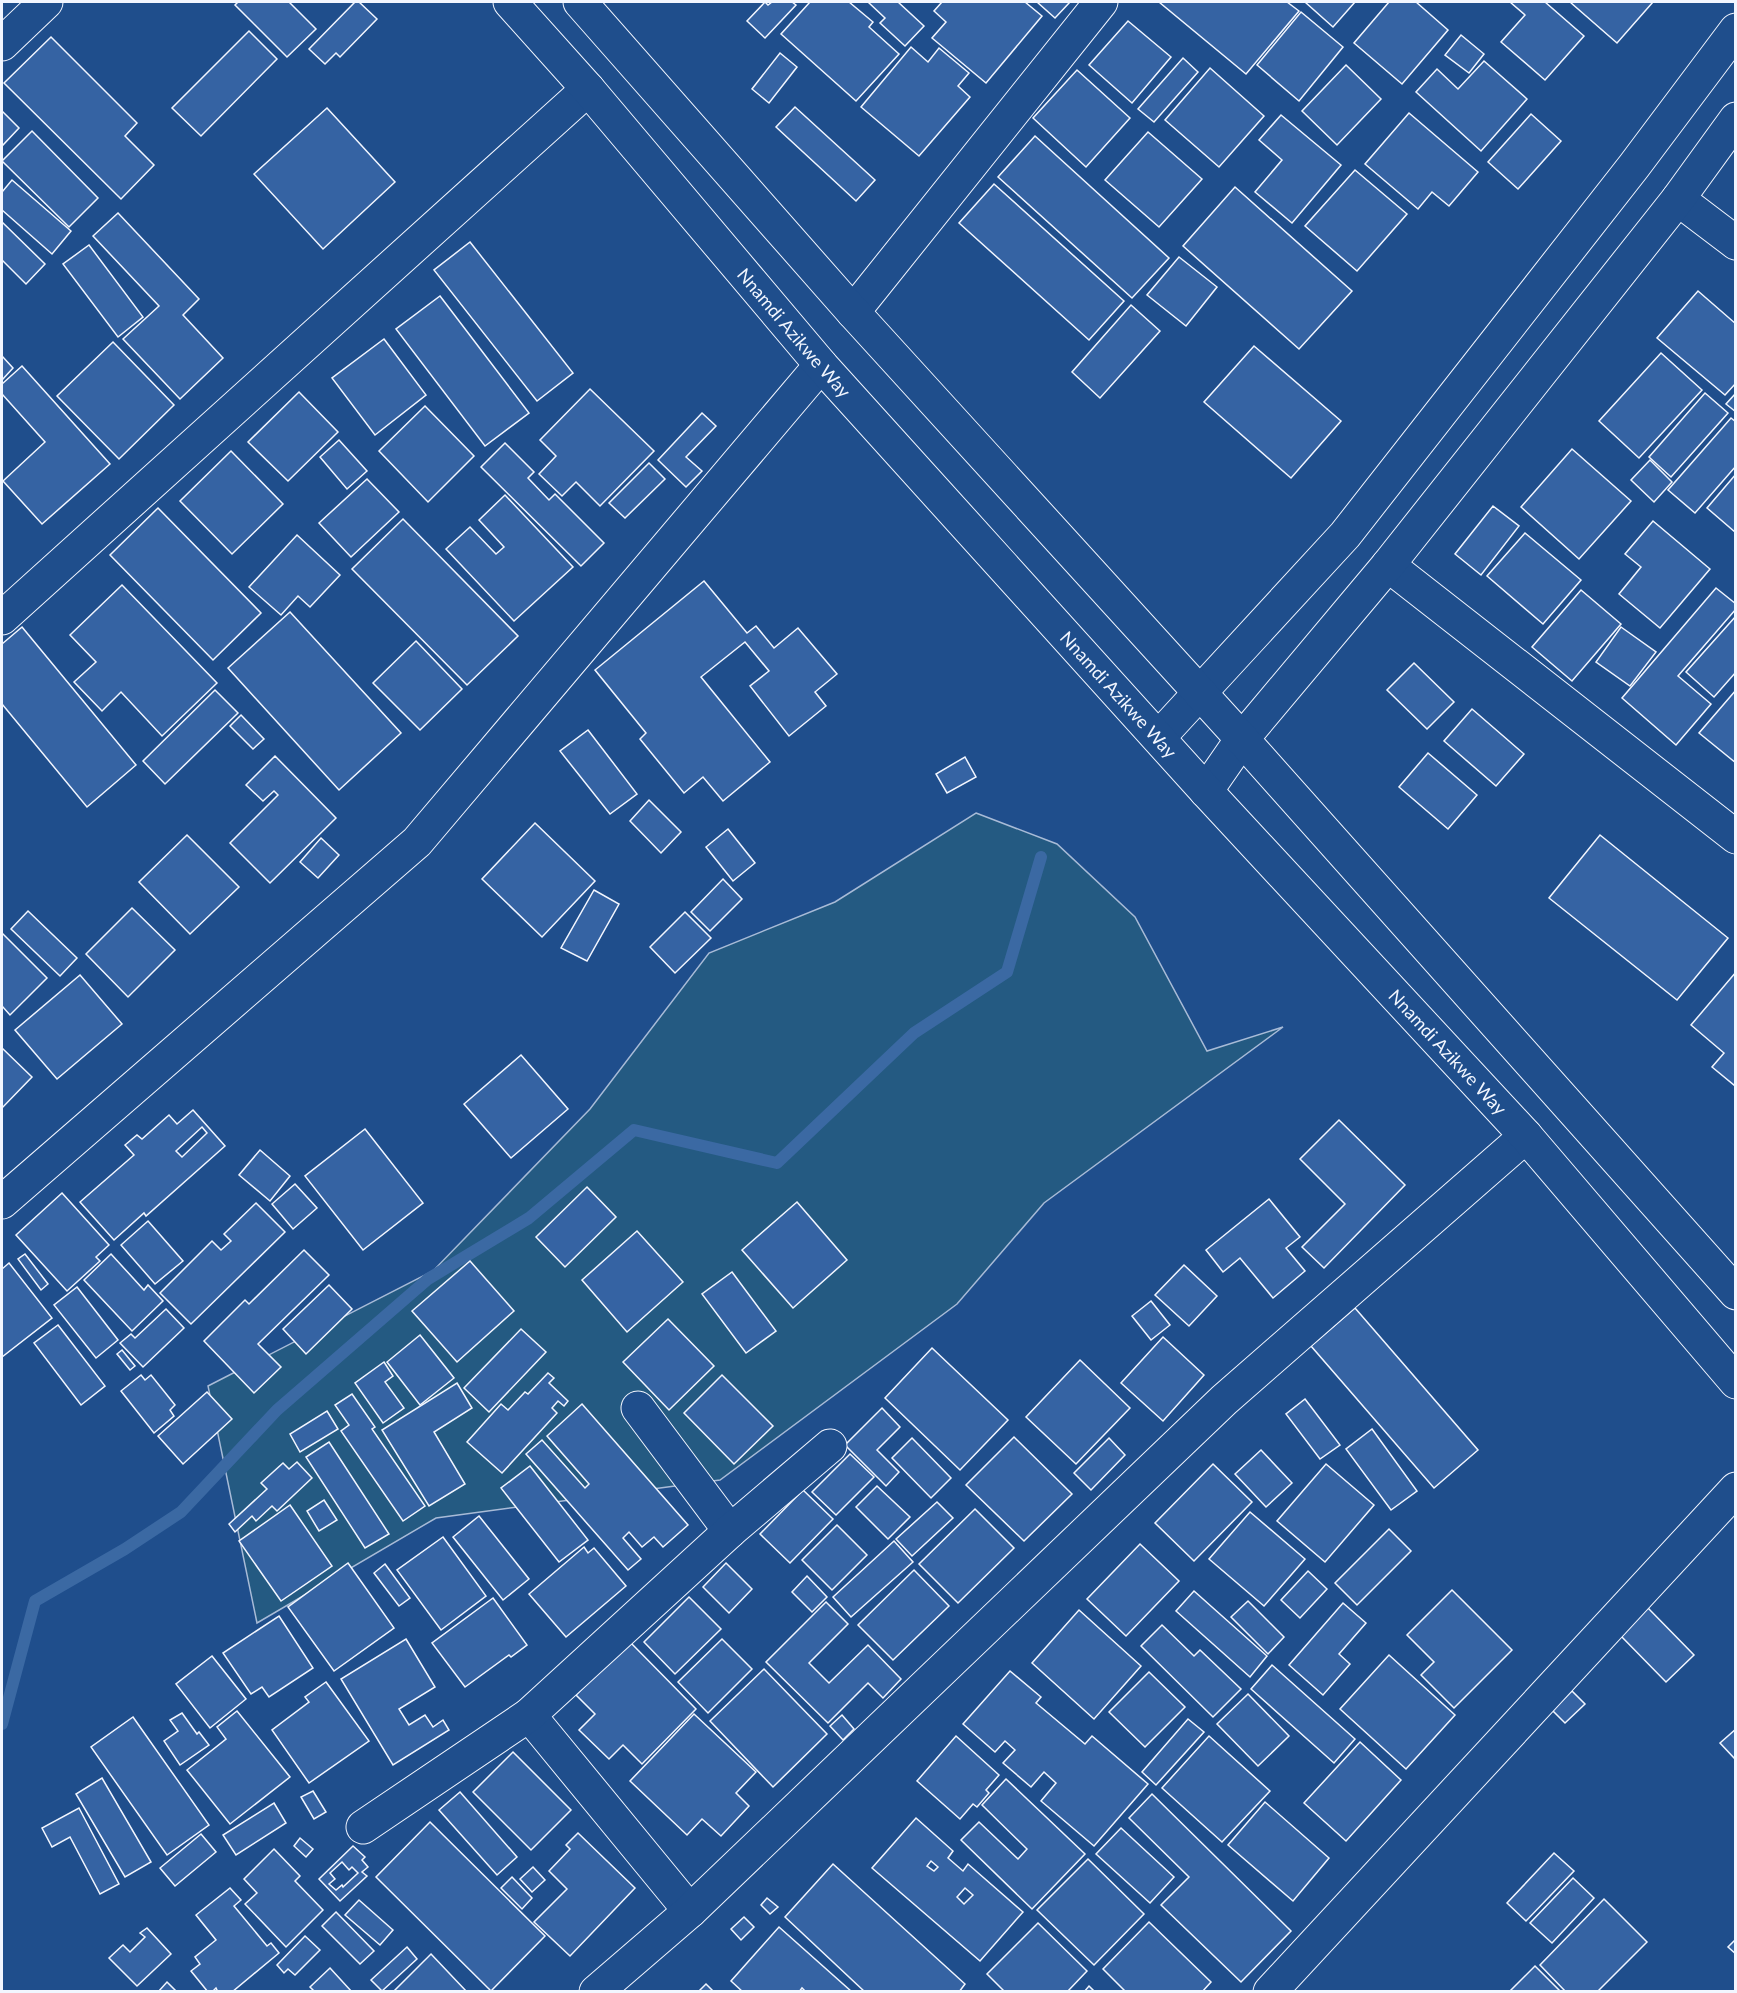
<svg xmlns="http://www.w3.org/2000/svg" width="1737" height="1993" viewBox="0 0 1737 1993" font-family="Lato,sans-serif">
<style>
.green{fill:#245a82;stroke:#a8bbd7;stroke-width:1.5}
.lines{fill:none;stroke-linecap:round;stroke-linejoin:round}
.stream{stroke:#3b69a3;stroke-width:12}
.building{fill:#3563a3;stroke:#f2f6ff;stroke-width:1.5;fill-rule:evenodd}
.street-casing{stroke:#f2f6ff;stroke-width:35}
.secondary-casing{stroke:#f2f6ff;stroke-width:35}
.highway-casing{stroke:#f2f6ff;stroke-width:35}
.street{stroke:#1f4e8c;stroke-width:33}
.secondary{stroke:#1f4e8c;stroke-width:33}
.highway{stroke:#1f4e8c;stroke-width:33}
.labels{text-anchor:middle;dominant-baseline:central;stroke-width:4.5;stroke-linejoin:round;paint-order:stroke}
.street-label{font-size:18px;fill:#f2f6ff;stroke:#1f4e8c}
</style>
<rect width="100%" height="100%" fill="#1f4e8c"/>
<polygon class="green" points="976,813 1057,844 1135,917 1207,1051 1283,1027 1044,1203 957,1304 720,1480 436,1518 257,1623 208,1386 433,1271 590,1109 709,953 835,902"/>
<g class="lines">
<polyline class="stream" points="2,1724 35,1601 125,1549 181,1512 277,1410 428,1279 529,1218 634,1130 777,1163 914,1033 1007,972 1041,857"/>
</g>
<g class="building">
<polygon points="238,2 289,2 316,29 287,57 235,5"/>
<polygon points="355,2 359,2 377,19 340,57 336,53 325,64 309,49"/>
<polygon points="765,2 768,5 772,2 792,2 796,5 765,38 747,21"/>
<polygon points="810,2 849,2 873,22 869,27 899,54 856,101 781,34"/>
<polygon points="868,2 898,2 924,26 905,46 880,23 885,18"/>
<polygon points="942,2 1025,2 1042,16 986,83 932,38 946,22 934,11"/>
<polygon points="1037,2 1070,2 1055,18"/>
<polygon points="1159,2 1287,2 1299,11 1246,74"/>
<polygon points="1305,2 1355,2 1333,27"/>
<polygon points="1389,2 1416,2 1448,30 1402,84 1354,43"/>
<polygon points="1510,2 1545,2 1584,36 1545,80 1501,42 1525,15"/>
<polygon points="1570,2 1653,2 1617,43"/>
<polygon points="1301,12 1343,47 1299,101 1257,65"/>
<polygon points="1128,21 1171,57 1132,103 1089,65"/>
<polygon points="249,31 277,59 201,136 172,108"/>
<polygon points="1461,35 1484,54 1469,73 1445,55"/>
<polygon points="51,37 137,123 125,136 154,165 121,199 4,83"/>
<polygon points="911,47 928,62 939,48 969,73 958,86 970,97 919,156 861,107"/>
<polygon points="780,53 797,67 769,103 752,89"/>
<polygon points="1183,58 1198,72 1154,122 1138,109"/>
<polygon points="1484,61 1527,99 1481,151 1416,92 1437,69 1458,89"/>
<polygon points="1346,65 1381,99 1337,145 1302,111"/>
<polygon points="1210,68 1264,116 1219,167 1165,120"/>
<polygon points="1077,70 1130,118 1086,167 1033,118"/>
<polygon points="795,107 875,180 856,201 776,127"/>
<polygon points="327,108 395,182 323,249 254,174"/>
<polygon points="2,111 19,128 2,146"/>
<polygon points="1409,113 1478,172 1449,206 1432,192 1418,209 1365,164"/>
<polygon points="1531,114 1561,141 1518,189 1488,162"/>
<polygon points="1281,115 1341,165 1292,223 1255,192 1282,160 1259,140"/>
<polygon points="32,131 98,198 69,227 2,161"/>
<polygon points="1148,132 1202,179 1159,227 1105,180"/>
<polygon points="1035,136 1169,258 1132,298 998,177"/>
<polygon points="1355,170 1407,214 1357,271 1305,226"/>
<polygon points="12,180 71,231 52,254 2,210 2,192"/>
<polygon points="994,184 1124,301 1089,340 959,223"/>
<polygon points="1235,187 1352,291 1299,349 1183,246"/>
<polygon points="118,213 199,299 183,315 223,358 180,399 123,339 159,306 93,236"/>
<polygon points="2,222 45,264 26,284 2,260"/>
<polygon points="470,242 573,373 537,401 434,270"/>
<polygon points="89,245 143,317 118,337 63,264"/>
<polygon points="1179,257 1217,287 1186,326 1147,295"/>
<polygon points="1698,291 1736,324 1736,383 1725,395 1657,338"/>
<polygon points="440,296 529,413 485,446 396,329"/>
<polygon points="1131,305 1160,331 1100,398 1072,372"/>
<polygon points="384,339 426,395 375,435 332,378"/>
<polygon points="113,342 174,405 119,459 57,396"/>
<polygon points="1254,346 1341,421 1291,478 1204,402"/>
<polygon points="1661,353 1702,390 1639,458 1599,421"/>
<polygon points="2,356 13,368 2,380"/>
<polygon points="22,366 110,464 42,524 3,481 45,442 2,394 2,384"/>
<polygon points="590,389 654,451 600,506 576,482 562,496 539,474 556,456 540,440"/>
<polygon points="299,392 338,432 288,481 248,442"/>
<polygon points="1705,393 1728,413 1671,477 1649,457"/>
<polygon points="1736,393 1736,412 1726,404"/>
<polygon points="425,406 474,456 428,502 379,451"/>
<polygon points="702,413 716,426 686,457 702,471 686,487 658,460"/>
<polygon points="1731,418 1736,422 1736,466 1695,513 1668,490"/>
<polygon points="339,440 367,471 347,489 320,457"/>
<polygon points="505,443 534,472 528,478 549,500 555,494 604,543 581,566 481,467"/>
<polygon points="1572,449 1631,501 1579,559 1521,507"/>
<polygon points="231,451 283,504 232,554 180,501"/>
<polygon points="1650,460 1672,482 1654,502 1631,480"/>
<polygon points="649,463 665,479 625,518 609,503"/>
<polygon points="1736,474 1736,532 1735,532 1707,508"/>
<polygon points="367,479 399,512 351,557 319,523"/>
<polygon points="505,495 573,567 514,621 446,549 470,527 496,554 504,547 479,520"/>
<polygon points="1493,506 1519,526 1481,575 1455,554"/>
<polygon points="158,508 261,613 213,660 110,555"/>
<polygon points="403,519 518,636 467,685 352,569"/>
<polygon points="1653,521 1710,569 1660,628 1619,594 1641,567 1625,554"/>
<polygon points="1525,533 1581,580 1543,624 1487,576"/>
<polygon points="297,535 340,575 310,607 298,596 281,615 249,587"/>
<polygon points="704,581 747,633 756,626 774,648 798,628 837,674 815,692 826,706 789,736 750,686 769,671 745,642 701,677 770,762 723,801 703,777 684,793 640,739 646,733 595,670"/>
<polygon points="122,585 217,683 162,736 121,692 102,711 74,682 96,662 70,635"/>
<polygon points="1716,588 1736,604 1736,609 1678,676 1711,704 1676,745 1622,698"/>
<polygon points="1581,590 1621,624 1572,681 1532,647"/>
<polygon points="290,612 401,733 339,790 228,668"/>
<polygon points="1736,616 1736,672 1714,697 1686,672"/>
<polygon points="22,627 136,765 87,807 2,704 2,644"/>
<polygon points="1621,627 1656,652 1630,686 1596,662"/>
<polygon points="416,641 462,689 420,730 373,683"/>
<polygon points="1414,663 1454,702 1427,729 1387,690"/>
<polygon points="215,690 238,713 165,784 143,761"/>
<polygon points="1736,690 1736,763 1699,733"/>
<polygon points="1472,709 1524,754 1496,786 1444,741"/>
<polygon points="241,715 264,739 253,749 230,726"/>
<polygon points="588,730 637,794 610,814 560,751"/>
<polygon points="1428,753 1477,795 1448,829 1399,787"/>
<polygon points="275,756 336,818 270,883 230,843 278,795 274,791 263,801 246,785"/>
<polygon points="965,757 976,777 947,793 936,774"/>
<polygon points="649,800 681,832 661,853 630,821"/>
<polygon points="535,823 595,881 542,937 482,879"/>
<polygon points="728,829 755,863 733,881 706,847"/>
<polygon points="187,835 239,887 190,934 139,882"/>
<polygon points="1600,835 1728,938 1677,1000 1549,898"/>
<polygon points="321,838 339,855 318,878 300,862"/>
<polygon points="723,879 742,899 710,931 691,912"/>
<polygon points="594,890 619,904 587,961 561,948"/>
<polygon points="132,908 175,950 128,997 86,954"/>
<polygon points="28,911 77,958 60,976 11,929"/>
<polygon points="685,912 711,938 675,973 650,947"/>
<polygon points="2,933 47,978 10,1015 2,1006"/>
<polygon points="1736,972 1736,1084 1734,1085 1712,1067 1724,1053 1691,1025"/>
<polygon points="80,975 122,1024 57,1079 15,1030"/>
<polygon points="2,1048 32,1077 2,1108"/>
<polygon points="521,1055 568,1109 511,1158 464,1104"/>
<path d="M193,1110L225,1146L146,1216L144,1213L114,1240L80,1202L134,1155L125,1145L137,1135L142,1139L169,1115L177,1124ZM202,1127L207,1133L182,1157L176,1151Z"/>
<polygon points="1339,1120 1405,1185 1324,1268 1302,1247 1345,1204 1300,1159"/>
<polygon points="365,1129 423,1203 363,1250 305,1176"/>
<polygon points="260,1150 290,1176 270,1201 239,1175"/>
<polygon points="295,1184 317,1208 293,1229 272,1204"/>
<polygon points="587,1187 616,1217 565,1267 536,1237"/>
<polygon points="62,1193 109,1245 96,1257 100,1261 67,1291 16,1235"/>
<polygon points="1269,1199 1300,1237 1286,1248 1305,1271 1273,1298 1240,1258 1223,1272 1206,1250"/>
<polygon points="797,1202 847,1260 793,1308 742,1250"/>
<polygon points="256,1203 285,1232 191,1324 160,1293 212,1241 221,1250 231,1241 224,1234"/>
<polygon points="148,1221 183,1261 155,1284 121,1245"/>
<polygon points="637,1231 683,1282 627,1332 582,1280"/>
<polygon points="304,1250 329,1275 258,1344 281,1367 254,1393 204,1341 245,1300 249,1304"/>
<polygon points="25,1254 48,1284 41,1290 18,1259"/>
<polygon points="111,1254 144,1290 148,1285 163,1301 132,1331 84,1280"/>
<polygon points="470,1261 514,1311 457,1362 412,1311"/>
<polygon points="9,1263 52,1318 2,1357 2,1269"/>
<polygon points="1184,1265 1217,1296 1189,1326 1155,1295"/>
<polygon points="732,1272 776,1331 746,1353 702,1294"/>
<polygon points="329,1285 352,1309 306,1354 283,1329"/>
<polygon points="77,1287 118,1340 96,1358 54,1305"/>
<polygon points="1151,1301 1170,1325 1151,1340 1132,1316"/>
<polygon points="1355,1308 1478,1450 1434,1488 1311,1346"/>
<polygon points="166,1309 184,1328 143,1367 120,1343 131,1334 135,1338"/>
<polygon points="668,1319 714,1366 669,1410 623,1362"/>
<polygon points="58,1325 105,1386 81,1405 34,1343"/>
<polygon points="521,1329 546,1352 489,1412 464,1388"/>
<polygon points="420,1335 454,1378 420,1405 387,1362"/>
<polygon points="1163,1337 1204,1375 1163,1421 1121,1383"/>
<polygon points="932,1348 1008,1420 960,1470 885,1398"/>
<polygon points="122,1350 135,1366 130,1370 117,1354"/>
<polygon points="1080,1360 1130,1408 1076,1464 1026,1417"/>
<polygon points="384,1362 393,1376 385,1382 404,1408 383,1423 355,1383"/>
<polygon points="548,1373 554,1378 549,1383 568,1401 564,1406 558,1401 552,1408 557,1413 502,1473 467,1442 501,1404 508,1410 525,1392 528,1394"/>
<polygon points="141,1375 145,1380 151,1375 175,1405 170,1410 174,1416 154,1433 121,1391"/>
<polygon points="722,1375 773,1426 734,1464 684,1413"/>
<polygon points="457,1383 472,1408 434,1432 465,1484 429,1506 382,1430"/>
<polygon points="207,1392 232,1419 183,1464 158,1436"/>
<polygon points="352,1394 375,1427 372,1429 425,1506 403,1521 341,1431 349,1425 335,1405"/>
<polygon points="1305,1399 1340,1445 1320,1459 1286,1414"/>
<polygon points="582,1404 688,1525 663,1547 654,1537 642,1547 629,1532 623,1538 641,1559 628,1570 526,1454 542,1440 585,1488 589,1484 547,1436"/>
<polygon points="882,1408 900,1427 877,1450 899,1472 886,1486 845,1445"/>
<polygon points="327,1411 338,1429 300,1452 290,1434"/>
<polygon points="1372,1429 1417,1491 1391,1510 1346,1449"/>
<polygon points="1014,1437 1072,1494 1024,1541 966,1485"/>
<polygon points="912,1438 951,1478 931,1498 892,1458"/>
<polygon points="1109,1438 1125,1455 1091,1490 1074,1473"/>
<polygon points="329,1442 389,1534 365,1548 306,1457"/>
<polygon points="1261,1450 1292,1483 1266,1507 1235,1474"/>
<polygon points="850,1454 874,1477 836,1515 812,1492"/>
<polygon points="297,1462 312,1478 277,1511 272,1506 256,1521 252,1516 235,1532 229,1524 267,1489 261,1483 283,1463 289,1469"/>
<polygon points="1213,1464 1252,1502 1194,1561 1155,1523"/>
<polygon points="1326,1464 1374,1505 1325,1562 1277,1521"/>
<polygon points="530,1466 588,1540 559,1562 501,1488"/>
<polygon points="877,1486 910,1517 888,1539 856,1507"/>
<polygon points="803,1490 833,1519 790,1563 760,1534"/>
<polygon points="324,1500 337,1520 319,1531 307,1511"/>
<polygon points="937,1502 953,1518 912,1556 896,1539"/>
<polygon points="290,1505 332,1566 281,1601 239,1541"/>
<polygon points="975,1509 1014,1548 958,1603 919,1564"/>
<polygon points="1250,1512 1305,1559 1264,1606 1209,1559"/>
<polygon points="479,1516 529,1579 503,1600 453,1537"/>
<polygon points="837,1525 867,1555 832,1590 802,1560"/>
<polygon points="1389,1529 1411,1551 1357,1605 1335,1583"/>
<polygon points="443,1537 486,1596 441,1630 397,1570"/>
<polygon points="894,1541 913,1562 851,1617 833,1597"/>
<polygon points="1140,1544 1179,1581 1126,1636 1087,1599"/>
<polygon points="584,1547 588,1553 594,1548 626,1586 566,1637 529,1594"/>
<polygon points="348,1563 394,1628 334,1671 288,1607"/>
<polygon points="726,1563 752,1589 729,1613 703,1587"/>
<polygon points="385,1564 410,1598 399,1606 374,1573"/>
<polygon points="914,1570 949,1606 893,1660 858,1625"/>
<polygon points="1308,1571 1327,1589 1300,1618 1281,1600"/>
<polygon points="807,1576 827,1597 812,1612 792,1592"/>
<polygon points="1452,1590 1512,1650 1454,1708 1421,1675 1434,1662 1407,1635"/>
<polygon points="1194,1591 1267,1656 1250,1677 1176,1611"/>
<polygon points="689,1597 721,1629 675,1674 644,1642"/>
<polygon points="493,1598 527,1645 511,1657 509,1655 465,1687 432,1643"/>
<polygon points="1248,1601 1284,1637 1268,1654 1231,1617"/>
<polygon points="826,1602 848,1624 809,1663 829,1683 868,1645 901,1679 883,1698 868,1683 828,1723 766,1662"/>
<polygon points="1343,1603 1366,1623 1339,1654 1350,1664 1323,1695 1289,1665"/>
<polygon points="1648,1608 1694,1655 1666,1682 1620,1635"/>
<polygon points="1079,1610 1141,1666 1094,1719 1032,1663"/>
<polygon points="279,1616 313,1668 269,1697 262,1687 251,1694 223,1653"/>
<polygon points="1162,1625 1194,1656 1200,1650 1241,1689 1213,1717 1141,1646"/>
<polygon points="406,1639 435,1687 399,1709 409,1725 425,1715 433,1727 443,1720 449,1730 393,1765 341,1679"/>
<polygon points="722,1639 752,1669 708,1713 678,1682"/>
<polygon points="629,1641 696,1709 642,1764 623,1745 609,1759 579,1730 595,1714 576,1695"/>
<polygon points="1389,1655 1455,1715 1406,1769 1340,1709"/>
<polygon points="212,1656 246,1699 210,1728 176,1684"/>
<polygon points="1272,1665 1355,1739 1334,1763 1251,1689"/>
<polygon points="764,1669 827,1734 773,1787 710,1721"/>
<polygon points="1010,1671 1041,1697 1036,1703 1085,1744 1092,1736 1148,1784 1094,1846 1041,1801 1056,1783 1044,1772 1031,1787 1003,1763 1015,1750 1005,1741 995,1752 963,1724"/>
<polygon points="1149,1672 1185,1707 1145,1747 1109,1712"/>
<polygon points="326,1682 369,1741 309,1783 272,1730 309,1702 305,1697"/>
<polygon points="1572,1691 1585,1704 1565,1723 1552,1710"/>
<polygon points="1248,1694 1289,1736 1258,1766 1217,1724"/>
<polygon points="237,1711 290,1777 230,1824 187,1770 226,1739 217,1727"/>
<polygon points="182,1713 197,1734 199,1732 209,1745 180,1765 164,1741 178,1731 170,1720"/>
<polygon points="694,1714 756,1772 736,1793 749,1806 721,1836 702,1819 687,1835 630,1781"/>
<polygon points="842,1715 854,1729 843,1740 830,1726"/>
<polygon points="133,1717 209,1825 167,1855 91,1747"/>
<polygon points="1188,1719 1204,1732 1156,1785 1142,1772"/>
<polygon points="1736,1729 1736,1760 1720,1743"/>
<polygon points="956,1736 999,1775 986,1790 989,1793 977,1807 973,1804 960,1819 917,1781"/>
<polygon points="1209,1736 1270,1791 1222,1842 1162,1788"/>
<polygon points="1360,1742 1401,1780 1346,1841 1304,1803"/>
<polygon points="513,1752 571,1810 531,1850 473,1792"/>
<polygon points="102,1778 151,1862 125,1877 76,1794"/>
<polygon points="1006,1779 1085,1854 1032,1909 961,1840 979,1822 1018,1859 1027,1849 982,1805"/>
<polygon points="313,1791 326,1812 314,1819 301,1797"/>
<polygon points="460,1792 517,1857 497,1875 439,1810"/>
<polygon points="1152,1794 1291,1931 1241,1982 1161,1905 1189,1877 1129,1818"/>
<polygon points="1265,1802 1329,1858 1293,1901 1228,1845"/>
<polygon points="274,1803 286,1823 236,1855 223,1835"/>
<polygon points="79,1808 119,1884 100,1894 70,1837 52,1847 42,1828"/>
<path d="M916,1818L953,1851L948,1858L963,1871L968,1864L1023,1912L980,1961L872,1868ZM931,1861L938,1867L934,1871L927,1866ZM965,1888L973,1895L964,1904L957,1897Z"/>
<polygon points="430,1822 545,1936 491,1991 376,1877"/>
<polygon points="1121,1828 1174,1877 1150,1903 1096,1854"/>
<polygon points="578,1833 635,1888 570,1956 534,1922 567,1889 549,1871 570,1849 566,1845"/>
<polygon points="201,1834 216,1852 175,1886 160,1868"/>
<polygon points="300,1838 313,1849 306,1857 294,1846"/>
<path d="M353,1846L365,1857L362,1860L368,1867L362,1872L367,1876L340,1901L319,1879ZM342,1862L349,1870L352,1867L358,1873L343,1887L342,1885L336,1890L329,1884L335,1879L330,1873Z"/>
<polygon points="274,1849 300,1876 295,1881 323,1910 286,1947 245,1904 257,1893 244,1879"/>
<polygon points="1554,1853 1574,1871 1526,1921 1507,1903"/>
<polygon points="1088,1859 1144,1914 1094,1965 1037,1910"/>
<polygon points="833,1864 965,1984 959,1992 865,1992 785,1917"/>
<polygon points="533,1867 545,1880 532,1892 520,1879"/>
<polygon points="512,1877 532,1898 522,1909 501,1888"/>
<polygon points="1573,1878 1594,1898 1552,1943 1530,1923"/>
<polygon points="230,1888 241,1900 234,1906 267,1946 271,1943 279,1953 232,1992 218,1992 216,1988 212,1992 208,1992 191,1971 200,1964 195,1957 216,1940 196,1915"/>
<polygon points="767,1898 778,1907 770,1914 761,1905"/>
<polygon points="1604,1899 1647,1942 1597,1992 1566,1992 1540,1965"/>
<polygon points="359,1900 393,1930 380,1945 345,1915"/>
<polygon points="336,1912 374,1951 360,1964 322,1926"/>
<polygon points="744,1917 754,1927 741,1940 731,1929"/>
<polygon points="1149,1922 1211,1982 1202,1992 1126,1992 1103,1969"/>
<polygon points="1038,1923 1087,1971 1067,1992 1005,1992 987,1974"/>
<polygon points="779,1927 852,1992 806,1992 802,1988 799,1992 743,1992 731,1981"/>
<polygon points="147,1928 171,1954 137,1986 109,1958 123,1945 130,1952 145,1937 140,1933"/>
<polygon points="305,1936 320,1950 295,1975 288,1969 284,1973 277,1965"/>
<polygon points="1736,1939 1736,1954 1728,1947"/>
<polygon points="407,1947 417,1959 382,1991 371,1980"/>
<polygon points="431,1954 467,1992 393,1992"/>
<polygon points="1535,1966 1561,1992 1509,1992"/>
<polygon points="330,1968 352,1992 315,1992 310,1987"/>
<polygon points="167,1982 177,1992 158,1992"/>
<polygon points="706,1984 714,1992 698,1992"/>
<polygon points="1089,1986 1095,1992 1084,1992"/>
</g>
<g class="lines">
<defs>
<g id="street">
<polyline points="2,44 46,2"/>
<polyline points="1678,199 1736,243"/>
<polyline points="853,312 1101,2"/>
<polyline points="1388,565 1736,837"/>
<polyline points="2,618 588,89"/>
<polyline points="2,1202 417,842 821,365"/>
<polyline points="638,1408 730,1531"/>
<polyline points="529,1715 690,1911"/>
<polyline points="363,1827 529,1715 730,1531 830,1446"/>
<polyline points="596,1992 690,1911 1224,1400 1526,1136"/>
<polyline points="1270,1992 1736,1489"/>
</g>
<g id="secondary">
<polyline points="1159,737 1345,535 1634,166 1736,30"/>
<polyline points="1206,791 1242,739 1388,565 1678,199 1736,119"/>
</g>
<g id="highway">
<path id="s1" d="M510,2L588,89L821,365L1206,791L1526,1136L1736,1382"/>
<polyline points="580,2 853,312 1242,739 1736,1293"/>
</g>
</defs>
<use href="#street" class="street-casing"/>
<use href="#secondary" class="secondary-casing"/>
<use href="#highway" class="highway-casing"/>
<use href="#street" class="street"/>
<use href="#secondary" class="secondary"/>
<use href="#highway" class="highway"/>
</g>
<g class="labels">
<g class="street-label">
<text stroke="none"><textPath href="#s1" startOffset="436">Nnamdi Azikwe Way</textPath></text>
<text stroke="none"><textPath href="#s1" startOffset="922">Nnamdi Azikwe Way</textPath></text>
<text stroke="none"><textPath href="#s1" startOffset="1408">Nnamdi Azikwe Way</textPath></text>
</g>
</g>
<rect width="1737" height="1993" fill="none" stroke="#f2f6ff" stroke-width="6"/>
</svg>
